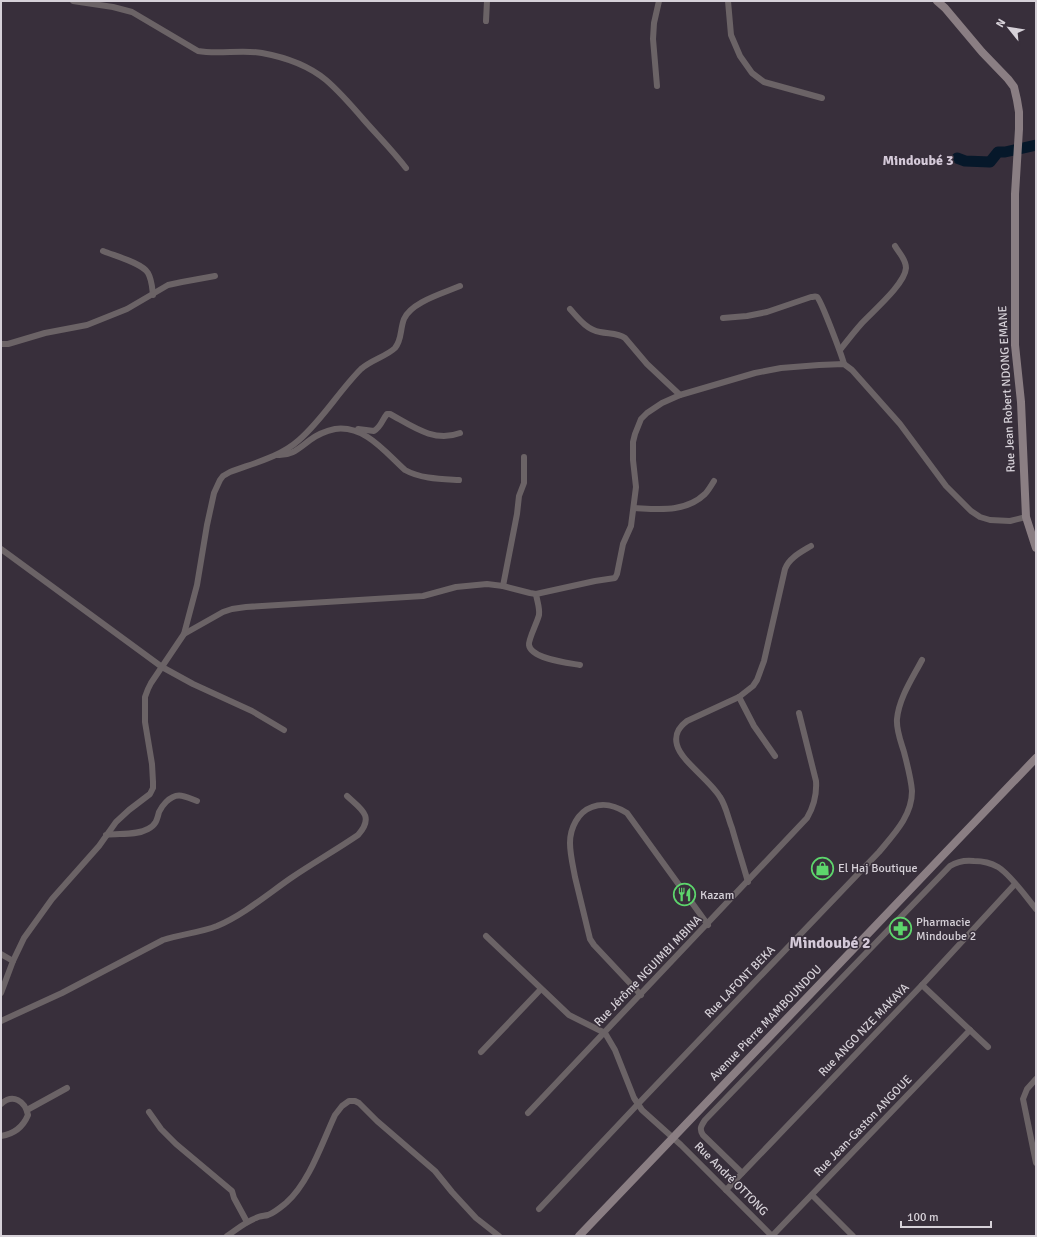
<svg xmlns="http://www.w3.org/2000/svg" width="1037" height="1237" viewBox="0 0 1037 1237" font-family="Signika,sans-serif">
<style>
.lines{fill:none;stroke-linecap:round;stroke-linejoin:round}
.river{stroke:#06182a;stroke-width:11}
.street{stroke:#6b6366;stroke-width:6}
.secondary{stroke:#8a7e83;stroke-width:8}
.labels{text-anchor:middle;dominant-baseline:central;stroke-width:3;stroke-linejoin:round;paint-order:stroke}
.street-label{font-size:12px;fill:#d6d1d8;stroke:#382f3b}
.poi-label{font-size:12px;fill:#d6d1d8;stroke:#382f3b;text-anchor:start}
.quarter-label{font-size:14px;font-weight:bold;fill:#d5cad9;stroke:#382f3b}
.district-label{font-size:16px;font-weight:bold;fill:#d5cad9;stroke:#382f3b}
</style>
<rect width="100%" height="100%" fill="#382f3b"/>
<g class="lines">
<polyline class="river" points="957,158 965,161 990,162 998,152 1005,152 1036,145"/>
<g class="street">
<path d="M73,1L113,7L132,12L198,51C219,55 241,49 262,53C284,57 309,66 326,80C340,92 352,106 364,120C378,136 393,151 406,168"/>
<polyline points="728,1 731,35 740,56 752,73 764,82 822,98"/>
<polyline points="486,21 487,1"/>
<polyline points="657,86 653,39 654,23 659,1"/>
<path d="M103,251C115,256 142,263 148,273C152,280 152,287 153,295"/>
<path d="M570,309C578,318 587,330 600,332C609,334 618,333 625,338L647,364L680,395"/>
<path d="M723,318L747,316L767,312L811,297C814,297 815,296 817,297C821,300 842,356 844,364"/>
<polyline points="1,344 8,344 45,333 87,325 127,309 168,285 182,282 215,276"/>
<path d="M840,350C847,341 854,332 862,323C873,311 905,284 906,268C906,259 899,253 895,246"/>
<path d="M358,429L374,431C381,427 382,420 387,414H390C412,426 434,443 460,433"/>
<path d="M277,455C292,456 299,448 310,440C318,434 326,431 335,429C365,425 385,452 405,470C421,479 441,479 459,480"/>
<path d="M634,508C658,509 685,513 705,494C708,491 711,486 714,481"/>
<polyline points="1,549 162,667 193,684 252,711 284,730"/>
<polyline points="503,586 517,514 519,496 524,483 524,457"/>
<path d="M536,594C537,601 540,608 539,615C537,623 528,640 529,645C531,659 569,663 580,665"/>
<polyline points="184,634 223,612 232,609 246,607 423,596 456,587 487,584 503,586 530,593 536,594 595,581 615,578 617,574 623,544 631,526 636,487 633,460 633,442 635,434 641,419 647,413 662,403 680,395 755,373 781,368 819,365 844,364 852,370 900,424 946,486 971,511 980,517 990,520 1010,521 1026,517"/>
<polyline points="739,697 754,726 775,756"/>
<path d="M106,835C119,833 135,836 148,829C156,825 157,820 159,812C161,808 163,805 166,802C177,791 184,796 197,801"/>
<path d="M748,882C743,864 737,846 732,828C728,818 726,806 720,797C710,780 681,761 677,745C674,734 679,727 687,721L739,697L753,686L757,680L764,661L785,569C789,558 801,552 811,546"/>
<polyline points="486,936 569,1015 605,1033 615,1050 634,1098 642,1110 681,1145 772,1236"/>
<polyline points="1,954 13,961"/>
<polyline points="922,985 988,1047"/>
<path d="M1,993L13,961L24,938L52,899L99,846L116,822L129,810L150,794L153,788V782L152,764L145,722V697L148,689L151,683L184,634L197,585L207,525L214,493L220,480L223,476L230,472C254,463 280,457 299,440C323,419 339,391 361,369C371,360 387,356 395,348C402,340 400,329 404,319C411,302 444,293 460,286"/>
<path d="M641,995L594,945L590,939C585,919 580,898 575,877C573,866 570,854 570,843C570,828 578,812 592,807C605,802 616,806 627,813L708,925"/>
<path d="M1,1021L62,993L163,940C181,934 199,933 217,926C243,915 268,894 291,878C313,863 336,850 358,835C375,816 361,809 347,796"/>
<polyline points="481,1052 541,989"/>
<polyline points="1036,1079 1027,1089 1023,1099 1036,1163"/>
<path d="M1,1104C13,1093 25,1101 28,1115C23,1127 14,1134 1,1136"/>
<polyline points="27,1110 67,1088"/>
<polyline points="149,1112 161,1129 176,1144 232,1191 234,1198 247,1222"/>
<path d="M528,1113L807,818C814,806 817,795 816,781L799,713"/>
<path d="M742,1173L703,1135C699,1129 701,1126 705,1120L950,866C958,861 965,860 974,861C982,861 991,863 998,867C1010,874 1027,898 1036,909"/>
<polyline points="726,1190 922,985 1015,884"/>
<polyline points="812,1195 853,1236"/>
<path d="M539,1209L638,1104L879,852C894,834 912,816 912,791C911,778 907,764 904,752C901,742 896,730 897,719C899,698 912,679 922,660"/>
<path d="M227,1236C236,1230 245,1222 256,1218C259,1216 264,1216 268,1215C274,1213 281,1207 286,1203C309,1183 322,1143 335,1115L342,1106L349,1101H355L359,1103L377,1121L435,1171L452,1192L476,1218L499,1236"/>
<polyline points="772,1236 970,1030"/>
</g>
<g class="secondary">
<polyline points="937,1 945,8 982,52 1008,79 1014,87 1017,100 1019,112 1019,129 1015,194 1015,345 1021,402 1026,517 1036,548"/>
<polyline points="579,1236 1036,758"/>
</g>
</g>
<defs>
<symbol id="shop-ring" viewBox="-11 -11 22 22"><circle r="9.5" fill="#382f3b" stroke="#5dd56c" stroke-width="1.5"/><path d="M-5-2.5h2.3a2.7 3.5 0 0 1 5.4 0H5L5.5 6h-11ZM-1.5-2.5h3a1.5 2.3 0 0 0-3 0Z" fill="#5dd56c"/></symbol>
<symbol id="restaurant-ring" viewBox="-11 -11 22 22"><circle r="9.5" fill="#382f3b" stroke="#5dd56c" stroke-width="1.5"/><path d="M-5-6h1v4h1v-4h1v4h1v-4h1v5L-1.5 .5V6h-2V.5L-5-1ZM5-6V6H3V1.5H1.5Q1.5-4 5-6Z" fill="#5dd56c"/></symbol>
<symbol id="pharmacy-ring" viewBox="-11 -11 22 22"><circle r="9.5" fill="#382f3b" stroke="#5dd56c" stroke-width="1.5"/><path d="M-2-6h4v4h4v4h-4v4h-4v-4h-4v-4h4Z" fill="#5dd56c"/></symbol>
</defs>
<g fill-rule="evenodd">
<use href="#shop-ring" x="810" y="856" width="25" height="25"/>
<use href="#restaurant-ring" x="672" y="882" width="25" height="25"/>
<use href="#pharmacy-ring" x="888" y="916" width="25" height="25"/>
</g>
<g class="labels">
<g class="street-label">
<text transform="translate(1007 389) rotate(-93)">Rue Jean Robert NDONG EMANE</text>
<text transform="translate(648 971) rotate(-46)">Rue Jérôme NGUIMBI MBINA</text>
<text transform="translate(740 982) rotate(-46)">Rue LAFONT BEKA</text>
<text transform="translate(766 1023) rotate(-46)">Avenue Pierre MAMBOUNDOU</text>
<text transform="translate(864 1030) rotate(-46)">Rue ANGO NZE MAKAYA</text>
<text transform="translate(863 1126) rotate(-46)">Rue Jean-Gaston ANGOUE</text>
<text transform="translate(731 1179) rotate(45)">Rue André OTTONG</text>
</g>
<g class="poi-label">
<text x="838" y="868">El Haj Boutique</text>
<text x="700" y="895">Kazam</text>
<text x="916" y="922">Pharmacie<tspan x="916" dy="14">Mindoube 2</tspan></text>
</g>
<g class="quarter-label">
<text x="918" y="160">Mindoubé 3</text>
</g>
<g class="district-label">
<text x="830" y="943">Mindoubé 2</text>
</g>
</g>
<rect width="1037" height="1237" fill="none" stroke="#d6d1d8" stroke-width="4"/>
<g transform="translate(1009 28) rotate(300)" stroke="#382f3b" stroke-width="3" paint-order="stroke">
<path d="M0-3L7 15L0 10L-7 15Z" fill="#d6d1d8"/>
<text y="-6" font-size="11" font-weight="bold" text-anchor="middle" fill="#d6d1d8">N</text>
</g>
<path d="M901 1221v6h90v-6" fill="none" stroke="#d6d1d8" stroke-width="2"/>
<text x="907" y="1221" font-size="12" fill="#d6d1d8" stroke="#382f3b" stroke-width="3" paint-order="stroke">100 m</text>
</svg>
